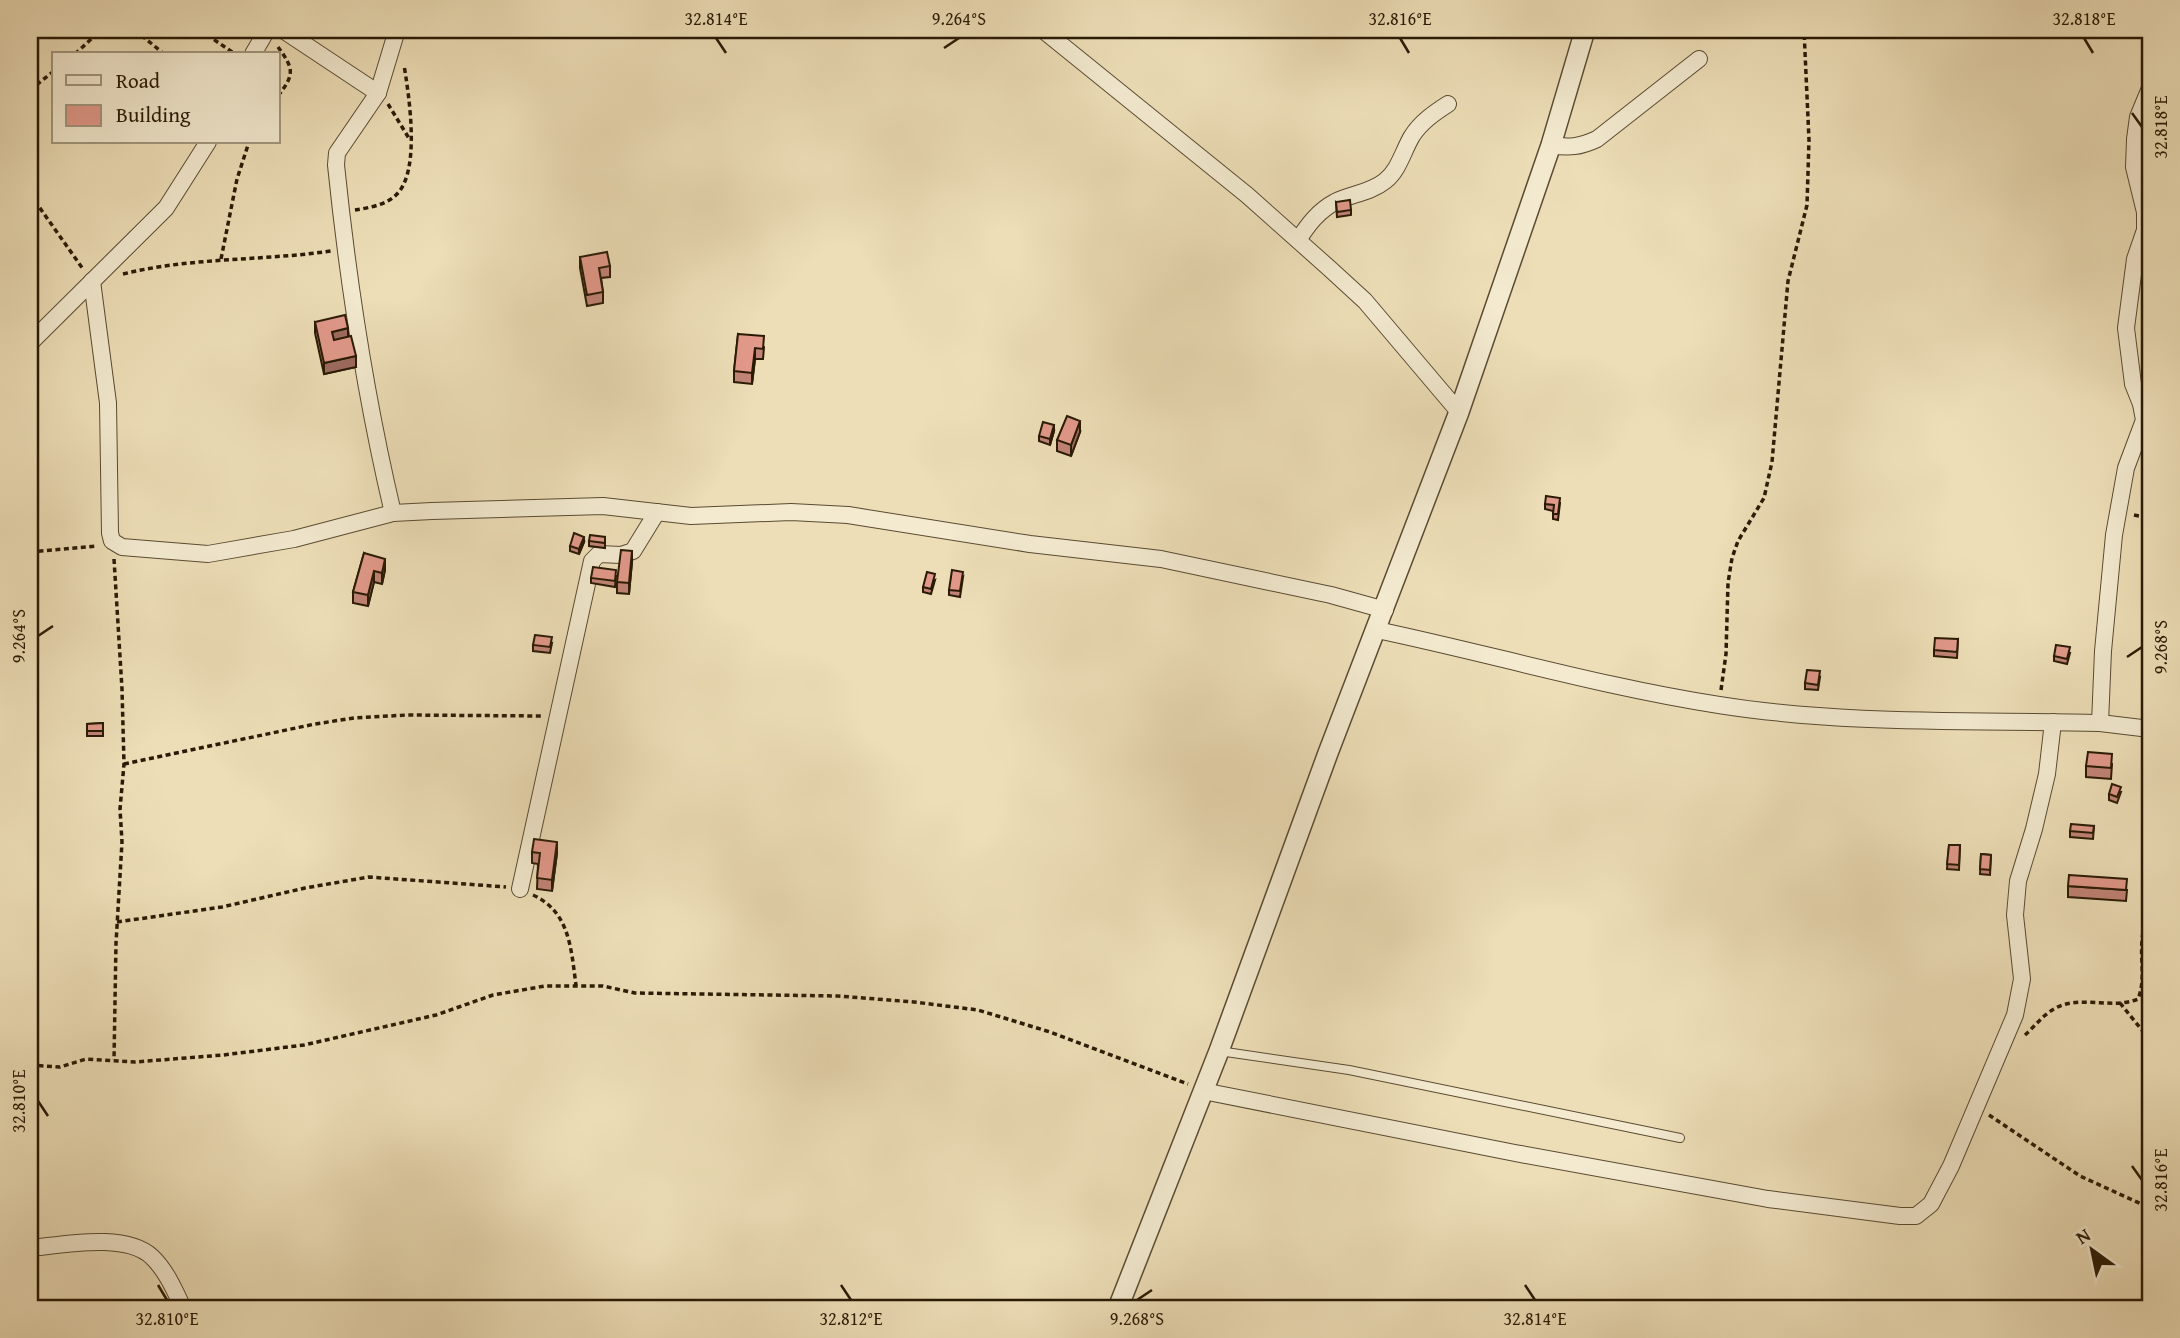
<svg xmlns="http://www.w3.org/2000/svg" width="2180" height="1338" viewBox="0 0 2180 1338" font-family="'Gentium Book Plus',serif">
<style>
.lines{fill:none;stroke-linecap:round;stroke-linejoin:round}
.service-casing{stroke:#5a4b32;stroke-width:10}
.minor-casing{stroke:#5a4b32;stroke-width:18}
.tertiary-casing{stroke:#5a4b32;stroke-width:22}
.path{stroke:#291a05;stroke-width:3.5;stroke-dasharray:5 3.5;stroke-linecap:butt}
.service{stroke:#f3ead0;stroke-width:8}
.minor{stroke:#f3ead0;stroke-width:16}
.tertiary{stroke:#f3ead0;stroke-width:19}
.wall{fill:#c28477;stroke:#291a05;stroke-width:2}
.shaded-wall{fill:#9e6b61;stroke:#291a05;stroke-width:2}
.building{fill:#e2998a;stroke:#291a05;stroke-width:2}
.ticks{fill:none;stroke:#291a05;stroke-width:2.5}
.neatline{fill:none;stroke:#291a05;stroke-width:2.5}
.ticks-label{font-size:18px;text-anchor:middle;fill:#291a05}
</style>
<rect width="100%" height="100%" fill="#eddeb7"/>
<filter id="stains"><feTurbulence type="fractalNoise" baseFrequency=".00286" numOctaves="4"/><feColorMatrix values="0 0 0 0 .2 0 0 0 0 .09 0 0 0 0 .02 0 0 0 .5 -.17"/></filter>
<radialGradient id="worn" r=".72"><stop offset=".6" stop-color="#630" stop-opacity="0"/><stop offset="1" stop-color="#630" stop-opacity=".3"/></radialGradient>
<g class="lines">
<defs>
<polyline id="service" points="1219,1051 1349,1070 1680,1138"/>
<g id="minor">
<polyline points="283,30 378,93"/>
<polyline points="1043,30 1247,195 1329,268 1365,301 1459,412"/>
<polyline points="253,54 267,30"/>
<path d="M1551,145C1569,148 1580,147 1597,139L1699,59"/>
<path d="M1298,240C1308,225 1318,211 1335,202C1351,194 1370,193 1385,181C1399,170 1403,151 1412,136C1421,122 1434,113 1448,104"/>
<polyline points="92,281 108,403 110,533 112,541 122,547 208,554 294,539 393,513 432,511 603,506 691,516 791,512 848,515 1030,544 1161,559 1331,595 1385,610"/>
<polyline points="30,343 166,208 208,142"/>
<path d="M393,513C366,399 348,282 336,165L337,153L378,93L397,30"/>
<path d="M1377,630C1491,654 1603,687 1719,705C1845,725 1973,720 2100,723L2150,729"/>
<polyline points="2100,723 2103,651 2114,535 2126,468 2144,420 2141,404 2133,384 2126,328 2135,259 2145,230 2145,212 2134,167 2135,139 2138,117 2150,88"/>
<polyline points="520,889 592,561 599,554 621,555 633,551 657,512"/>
<polyline points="1203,1091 1515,1153 1768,1199 1900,1216 1916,1216 1931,1204 1951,1166 2015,1015 2022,979 2015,915 2018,881 2034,829 2047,774 2053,722"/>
<path d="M30,1248C63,1245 126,1232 152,1257C166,1270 175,1291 183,1308"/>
</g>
<polyline id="tertiary" points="1118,1308 1219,1051 1328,753 1459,412 1551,145 1585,30"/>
</defs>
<use href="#service" class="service-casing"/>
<use href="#minor" class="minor-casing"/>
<use href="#tertiary" class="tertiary-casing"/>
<g class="path">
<polyline points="135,30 164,54"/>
<polyline points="200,30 235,54"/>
<polyline points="75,54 101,30"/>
<polyline points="30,90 54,71"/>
<path d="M278,96C295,74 294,69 278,47"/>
<polyline points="388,104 410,140"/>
<polyline points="30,194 83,269"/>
<path d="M355,210C368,208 386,205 396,195C421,172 409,96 404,65"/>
<polyline points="221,259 237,179 249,142"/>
<path d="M123,274C192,257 262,261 331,251"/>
<polyline points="2134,515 2150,518"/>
<polyline points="30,552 97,546"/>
<polyline points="114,559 122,689 124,764 120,809 122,842 116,943 114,1060"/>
<polyline points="1721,690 1726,654 1728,583 1732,558 1738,541 1764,498 1772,462 1788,281 1807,205 1809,140 1804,30"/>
<polyline points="124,764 315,724 354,718 407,715 541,716"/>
<path d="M533,895C570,912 571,949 576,985"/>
<polyline points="117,922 222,907 305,888 369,877 506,887"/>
<polyline points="2120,1003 2150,1040"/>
<path d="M2025,1035C2034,1027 2043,1015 2054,1009C2078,994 2112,1010 2138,999C2149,972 2133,945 2150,912"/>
<polyline points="30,1065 60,1067 86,1059 135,1062 223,1055 304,1045 436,1015 493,995 545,986 603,986 635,993 838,996 914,1002 978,1010 1050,1032 1188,1084"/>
<polyline points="1989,1115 2080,1176 2150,1208"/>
</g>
<use href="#service" class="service"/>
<use href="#minor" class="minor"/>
<use href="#tertiary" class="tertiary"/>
</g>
<g class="wall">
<polygon points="1336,202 1351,210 1351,215 1337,217"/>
<polygon points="580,257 610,266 610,277 601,278 603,292 603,303 587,306 580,268"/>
<polygon points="315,322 348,337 356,367 324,374 315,333"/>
<polygon points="738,334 764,347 763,359 755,359 752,384 734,382 734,371"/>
<polygon points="1054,431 1050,445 1039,441 1039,436"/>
<polygon points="1080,432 1071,456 1057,451 1057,440"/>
<polygon points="1560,503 1558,520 1553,519 1553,511 1545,509 1545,504"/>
<polygon points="605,537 605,548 589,546 589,541"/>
<polygon points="584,542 579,554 570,551 570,546"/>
<polygon points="364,553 385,570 382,584 374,582 368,606 353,603 353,592"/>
<polygon points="632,562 629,594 617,593 617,582"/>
<polygon points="616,576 615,587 591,583 591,578"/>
<polygon points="963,577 960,597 949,595 949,590"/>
<polygon points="935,580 931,594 923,592 923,587"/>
<polygon points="1958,639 1957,658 1934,656 1934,650"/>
<polygon points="552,643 550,653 533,651 533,645"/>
<polygon points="2070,653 2067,664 2054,661 2054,656"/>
<polygon points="1820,677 1818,690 1805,689 1805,683"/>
<polygon points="103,723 103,736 87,736 87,724"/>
<polygon points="2112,764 2111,779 2086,777 2086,766"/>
<polygon points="2121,792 2117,803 2109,800 2109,794"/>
<polygon points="2094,826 2093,839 2070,837 2070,831"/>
<polygon points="1949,845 1960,845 1959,870 1947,869"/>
<polygon points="532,852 557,853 552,891 537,889 538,864 532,863"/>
<polygon points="1981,854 1991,855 1990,875 1980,874"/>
<polygon points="2068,886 2127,890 2126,901 2068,897"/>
</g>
<g class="shaded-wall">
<polygon points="348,328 348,339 332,342 332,332"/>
<polygon points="755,348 755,359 752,384 752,373"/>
<polygon points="356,356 356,367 324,374 324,363"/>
<polygon points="1080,421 1080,432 1071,456 1071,445"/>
<polygon points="1054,425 1054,431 1050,445 1050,439"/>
<polygon points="584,537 584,542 579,554 579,549"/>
<polygon points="632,551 632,562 629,594 629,583"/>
<polygon points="385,559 385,570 382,584 382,573"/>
<polygon points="374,571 374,582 368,606 368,595"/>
<polygon points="557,842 557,853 552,891 552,880"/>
</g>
<g class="building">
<polygon points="1350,200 1351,210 1337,212 1336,202"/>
<polygon points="607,252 610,266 599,268 603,292 587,295 580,257"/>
<polygon points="345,315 348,328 332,332 334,340 351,336 356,356 324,363 315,322"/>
<polygon points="738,334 764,336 763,349 755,348 752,373 734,371"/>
<polygon points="1067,416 1080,421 1071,445 1057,440"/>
<polygon points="1043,422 1054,425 1050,439 1039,436"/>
<polygon points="1546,496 1560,498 1558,514 1553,514 1554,505 1545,504"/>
<polygon points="574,533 584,537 579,549 570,546"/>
<polygon points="590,535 605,537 605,543 589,541"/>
<polygon points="621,550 632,551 629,583 617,582"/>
<polygon points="364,553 385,559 382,573 374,571 368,595 353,592"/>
<polygon points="593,567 616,570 615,581 591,578"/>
<polygon points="952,570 963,572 960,591 949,590"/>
<polygon points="927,572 935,574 931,589 923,587"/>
<polygon points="535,635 552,637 550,647 533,645"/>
<polygon points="1935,638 1958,639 1957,652 1934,650"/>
<polygon points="2056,645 2070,647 2067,659 2054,656"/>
<polygon points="1807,670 1820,671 1818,685 1805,683"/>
<polygon points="103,723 103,731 87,731 87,724"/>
<polygon points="2088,752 2112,754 2111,768 2086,766"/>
<polygon points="2112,784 2121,787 2117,797 2109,794"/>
<polygon points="2071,824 2094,826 2093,833 2070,831"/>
<polygon points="534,839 557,842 552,880 537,878 540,853 532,852"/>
<polygon points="1949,845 1960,845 1959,865 1947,864"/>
<polygon points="1981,854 1991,855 1990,870 1980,869"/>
<polygon points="2069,875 2127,879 2126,890 2068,886"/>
</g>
<path class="ticks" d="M716,38L726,53M1400,38L1409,53M2084,38L2093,53M944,48L959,38M2132,113L2142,127M38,636L53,626M2127,657L2142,647M38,1101L48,1116M2132,1166L2142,1180M158,1285L167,1300M841,1285L851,1300M1525,1285L1535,1300M1137,1300L1152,1290"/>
<rect width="2180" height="1338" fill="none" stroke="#eddeb7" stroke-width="77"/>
<rect x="52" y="52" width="228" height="91" fill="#f3ead0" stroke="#a2977f" stroke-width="2"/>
<rect x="66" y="75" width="35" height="10" fill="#f3ead0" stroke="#a2977f" stroke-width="2"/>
<text x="116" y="88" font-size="21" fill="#291a05">Road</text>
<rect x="66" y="105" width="35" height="21" fill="#e2998a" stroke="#a2977f" stroke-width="2"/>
<text x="116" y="122" font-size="21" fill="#291a05">Building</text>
<g transform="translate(2092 1250) rotate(327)" stroke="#f3ead0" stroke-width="5" paint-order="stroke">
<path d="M0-5L12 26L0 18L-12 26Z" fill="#291a05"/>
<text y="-10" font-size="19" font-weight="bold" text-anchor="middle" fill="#291a05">N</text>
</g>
<rect x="38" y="38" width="2104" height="1262" class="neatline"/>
<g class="ticks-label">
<text x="716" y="25">32.814°E</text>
<text x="959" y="25">9.264°S</text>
<text x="1400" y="25">32.816°E</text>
<text x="2084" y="25">32.818°E</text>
<text transform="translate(2161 127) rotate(-90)" y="6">32.818°E</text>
<text transform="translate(19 636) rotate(-90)" y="6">9.264°S</text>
<text transform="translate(2161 647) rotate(-90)" y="6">9.268°S</text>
<text transform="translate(19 1101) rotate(-90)" y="6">32.810°E</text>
<text transform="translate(2161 1180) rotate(-90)" y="6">32.816°E</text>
<text x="167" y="1325">32.810°E</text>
<text x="851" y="1325">32.812°E</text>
<text x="1137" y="1325">9.268°S</text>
<text x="1535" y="1325">32.814°E</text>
</g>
<rect width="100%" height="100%" filter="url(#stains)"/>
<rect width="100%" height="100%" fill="url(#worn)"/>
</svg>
